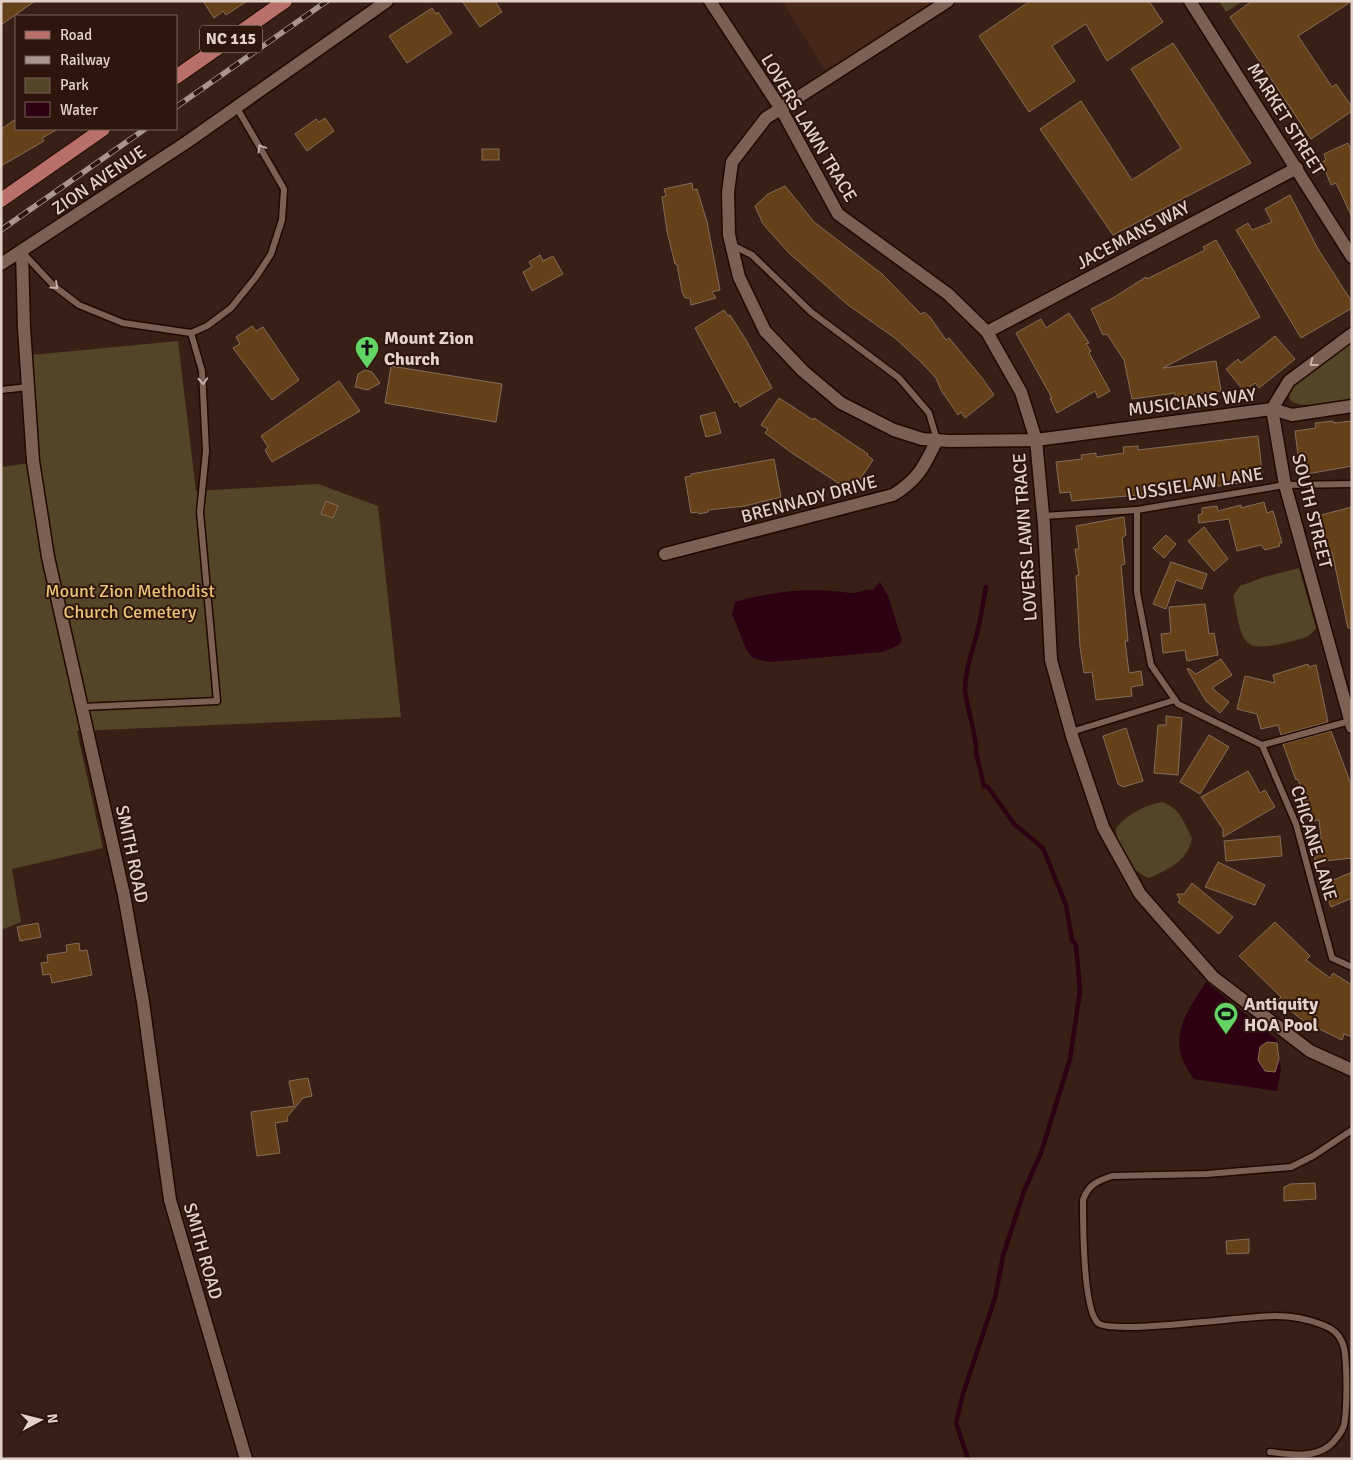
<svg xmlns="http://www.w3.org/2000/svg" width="1353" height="1460" viewBox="0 0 1353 1460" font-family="Signika,sans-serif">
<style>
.built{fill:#46271a}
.green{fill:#534528}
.water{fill:#2d0112}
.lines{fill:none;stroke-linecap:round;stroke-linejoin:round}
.stream{stroke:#2d0112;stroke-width:4.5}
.building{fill:#664018;stroke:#846d59}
.service-casing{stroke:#1f0902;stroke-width:9}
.minor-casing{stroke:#1f0902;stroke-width:15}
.primary-casing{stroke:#1f0902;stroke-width:16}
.service{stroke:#7d6054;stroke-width:6}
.minor{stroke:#7d6054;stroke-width:12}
.primary{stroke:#ba706a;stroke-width:14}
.rail-casing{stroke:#a9958d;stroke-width:5.5}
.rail{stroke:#2e160d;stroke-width:4;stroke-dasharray:11;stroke-linecap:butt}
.oneway{stroke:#c4b0a7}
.labels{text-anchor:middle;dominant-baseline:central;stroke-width:4;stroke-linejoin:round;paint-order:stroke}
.shield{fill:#2e160d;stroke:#ad9a92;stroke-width:1}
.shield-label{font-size:16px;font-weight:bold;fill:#e3d2cb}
.street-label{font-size:18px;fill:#e3d2cb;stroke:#2e160d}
.poi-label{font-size:18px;font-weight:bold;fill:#e3d2cb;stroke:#2e160d;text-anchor:start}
.park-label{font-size:18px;fill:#e9c275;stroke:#2e160d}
</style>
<rect width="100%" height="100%" fill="#382016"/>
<polygon class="built" points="782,1 935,1 827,73"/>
<g class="green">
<polygon points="1219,1 1243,1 1226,12"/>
<path d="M1352,340V399C1335,401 1304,411 1290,400L1289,393L1294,386Z"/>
<polygon points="178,341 196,491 318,484 378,506 401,717 77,731 103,848 12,869 21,922 1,930 1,467 38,462 31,355"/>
<path d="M1299,568L1316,628C1313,631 1311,634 1308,636C1296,641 1257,652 1248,643C1238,634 1237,609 1233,596L1240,586L1264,577Z"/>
<path d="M1162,802C1181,809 1183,821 1192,838C1188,861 1169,869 1149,878C1131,872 1116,846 1116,828C1127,815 1144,805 1162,802Z"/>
</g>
<g class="water">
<path d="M880,582L888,596L902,640L899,645L882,652L771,662C765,661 756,660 751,656C744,649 738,625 732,615L735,602C771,591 813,587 850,593C857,594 864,589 872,590Z"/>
<path d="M1206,982L1277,1040L1281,1070L1277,1091L1194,1079C1165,1041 1184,1016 1206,982Z"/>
</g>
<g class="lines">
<path class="stream" d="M968,1459L956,1423L963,1394L995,1298L1003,1256L1024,1191L1041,1153L1070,1059L1080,991L1076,945L1072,940L1066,905L1043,848L1014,824L988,787L984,786L976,753C979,746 966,704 965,690C965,670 972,653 977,633C981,618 983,602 986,587"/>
</g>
<g class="building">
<polygon points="1,1 35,1 1,25"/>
<polygon points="203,1 247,1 226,15 223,11 214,18"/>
<polygon points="462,1 495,1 502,12 480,27"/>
<polygon points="1030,1 1149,1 1163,22 1107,61 1086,24 1052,46 1075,81 1029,112 979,36"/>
<polygon points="1252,1 1352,1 1298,36 1332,87 1336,84 1352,107 1352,111 1311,139 1230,17"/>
<polygon points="432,8 436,14 438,12 452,33 407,63 389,36"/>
<polygon points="1173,43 1251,163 1113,235 1040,129 1081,101 1132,180 1181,148 1131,69"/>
<polygon points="325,118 334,131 307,151 295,134 316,119 319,122"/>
<polygon points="16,119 16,129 58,129 42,138 44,141 1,166 1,129"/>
<polygon points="1348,143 1352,152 1352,217 1336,183 1331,185 1322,162 1326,160 1324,154"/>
<rect x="482" y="149" width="17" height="11"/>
<polygon points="692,183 693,190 697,189 707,222 720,290 712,292 716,298 691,305 690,298 685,298 682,292 677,264 675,264 667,231 662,197 666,196 664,189"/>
<polygon points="785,186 814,222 882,274 921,314 924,312 930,317 946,340 949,338 982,378 994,395 965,418 961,412 958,415 941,390 936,378 921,362 895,338 848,305 789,253 763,224 755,206 768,194"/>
<polygon points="1290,195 1318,249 1352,302 1352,308 1301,338 1236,230 1248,223 1252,230 1272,222 1265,209"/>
<polygon points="1216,240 1260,317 1163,368 1216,361 1221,391 1175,397 1175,393 1132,399 1124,360 1107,334 1103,335 1091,309 1113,298 1146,277 1147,279 1205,250 1203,247"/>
<polygon points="540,255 543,261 553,256 563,274 532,291 523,272 532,267 529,262"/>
<polygon points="724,310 728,316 730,315 746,340 772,388 740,407 737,401 735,403 695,328"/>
<polygon points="1069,313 1089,343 1086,344 1091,351 1089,353 1110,391 1098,398 1095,391 1057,413 1050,398 1052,398 1016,333 1041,319 1046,328"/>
<polygon points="252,326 256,331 263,327 299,380 272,400 233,348 240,344 236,337"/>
<polygon points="1275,336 1295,359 1259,388 1255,383 1244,391 1226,369 1238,359 1241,363"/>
<polygon points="391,366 502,384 496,422 385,403"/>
<polygon points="365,370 372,372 380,383 368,390 355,387 358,374"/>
<polygon points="339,381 360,411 272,462 265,450 268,447 261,436"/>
<polygon points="779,398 813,420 814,418 868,454 867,455 873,460 853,490 848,486 846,488 792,453 765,433 768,429 761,425"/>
<polygon points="715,412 721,433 706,437 700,416"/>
<polygon points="1333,421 1334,423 1352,421 1352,466 1307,474 1304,462 1299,463 1295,431 1316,428 1315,423"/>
<polygon points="1258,436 1263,480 1182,491 1072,501 1070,492 1060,493 1056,462 1082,459 1081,455 1096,453 1096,457 1124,453 1123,447 1138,446 1138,450"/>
<polygon points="774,459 781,497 745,506 708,510 708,512 699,514 698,512 691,513 685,477 691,476 691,474"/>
<polygon points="326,501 338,506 333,518 321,514"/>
<polygon points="1264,502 1267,513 1273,511 1282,543 1279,543 1280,546 1265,550 1261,545 1237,551 1229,519 1199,523 1198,515 1202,514 1202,508 1217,506 1218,511 1241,505 1241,508"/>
<polygon points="1352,507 1352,628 1348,628 1332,552 1326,553 1317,516"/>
<polygon points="1124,517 1126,535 1122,538 1125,564 1121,565 1128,641 1125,641 1129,673 1141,671 1143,685 1131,687 1132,696 1096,700 1092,672 1084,673 1080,647 1076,576 1079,575 1075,549 1079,549 1076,526"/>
<polygon points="1204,527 1228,559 1214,571 1188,541"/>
<polygon points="1166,535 1176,544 1164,558 1153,548"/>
<polygon points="1171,562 1207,574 1202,589 1176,580 1166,609 1153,604"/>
<polygon points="1205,604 1209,634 1214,633 1218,655 1187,661 1185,650 1163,653 1161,634 1171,633 1169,607"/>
<polygon points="1221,659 1232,675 1212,688 1229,702 1220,713 1206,701 1187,669 1188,668 1196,674"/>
<polygon points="1308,664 1309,667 1316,665 1328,722 1281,735 1278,725 1261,729 1257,714 1237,709 1245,676 1275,683 1273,675"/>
<polygon points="1166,716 1182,718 1178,775 1154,773 1158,725 1166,725"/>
<polygon points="1126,728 1143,781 1123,787 1118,784 1103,736"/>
<polygon points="1331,731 1352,787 1352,858 1315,862 1314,847 1322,846 1319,820 1308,822 1306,806 1298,779 1296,780 1283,744"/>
<polygon points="1209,735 1229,747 1200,794 1180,782"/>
<polygon points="1248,771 1260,793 1265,790 1275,807 1223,837 1223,829 1201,797"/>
<polygon points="1280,836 1282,856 1226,861 1224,841"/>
<polygon points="1218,862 1265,885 1255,905 1205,887"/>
<polygon points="1352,872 1352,898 1331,907 1322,885"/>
<polygon points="1192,883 1233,917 1219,934 1178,902 1180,900 1177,894 1184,894"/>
<polygon points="1275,922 1310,956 1306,960 1330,978 1333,973 1352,985 1352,1037 1344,1034 1342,1040 1305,1022 1278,1001 1281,997 1239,956"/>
<polygon points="38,923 41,937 20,941 17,927"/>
<polygon points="79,943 80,951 87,950 92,975 52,983 50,974 43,975 41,963 48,962 47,955 67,952 66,945"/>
<polygon points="1267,1042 1277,1043 1279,1059 1275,1072 1265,1071 1258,1060 1260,1047"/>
<polygon points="308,1078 312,1096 303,1098 287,1117 288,1121 275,1123 280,1153 257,1156 251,1112 294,1106 289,1081"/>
<polygon points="1315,1183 1316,1199 1284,1201 1284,1187 1291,1184"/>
<polygon points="1249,1239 1249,1253 1227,1254 1226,1241"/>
</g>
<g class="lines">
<defs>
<g id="service">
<polyline points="732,245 752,255 811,312 899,378 929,413 937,440"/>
<polyline points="23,253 54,286 79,305 123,323 191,333 207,326 231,308 256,277 271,254 282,220 284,189 237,108"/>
<polyline points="1,390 28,387"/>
<polyline points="1137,510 1137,592 1151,665 1178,704 1262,745 1296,824 1332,958 1352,967"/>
<polyline points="1043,516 1137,510 1285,485 1352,484"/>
<polyline points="82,707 217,701 200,512 206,451 202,371 191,333"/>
<polyline points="1071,732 1175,700"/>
<polyline points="1262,745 1350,721"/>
<path d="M1270,1452C1289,1454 1312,1459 1329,1446C1335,1441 1342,1432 1344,1425C1347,1411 1348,1353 1342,1342C1339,1334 1331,1328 1323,1325C1308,1319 1291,1316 1275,1316C1247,1316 1112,1335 1098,1323C1083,1309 1083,1223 1083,1200C1088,1185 1097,1181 1112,1176L1207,1174L1291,1167L1313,1156L1352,1130"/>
</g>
<g id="minor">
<polyline points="710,1 781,109 838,214 948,294 987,332 1021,392 1036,440 1044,525 1051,660 1072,736 1103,827 1140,894 1213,977 1310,1051 1352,1070"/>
<polyline points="948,1 766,118 732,162 728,192 729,235 739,277 765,331 803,371 841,403 894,430 922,439 949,441 1036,440 1272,409 1292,415 1352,406"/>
<polyline points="1190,1 1352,257"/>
<polyline points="22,251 24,328 33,461 48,557 124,895 143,1002 170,1200 246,1459"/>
<polyline points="1,264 187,142 387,1"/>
<polyline points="987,332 1297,168"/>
<polyline points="1352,334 1289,381 1272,409 1285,485 1352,727"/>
<path d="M665,554L893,495C919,479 924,466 937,440"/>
</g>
<g id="primary">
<polyline points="176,77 285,1"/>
<polyline points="1,200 103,129"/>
</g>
</defs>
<use href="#service" class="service-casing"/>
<use href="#minor" class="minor-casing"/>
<use href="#primary" class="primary-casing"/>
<use href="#service" class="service"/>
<use href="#minor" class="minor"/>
<use href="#primary" class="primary"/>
<defs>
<g id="rail">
<polyline points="176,107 327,1"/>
<polyline points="1,230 145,129"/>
</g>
</defs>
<use href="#rail" class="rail-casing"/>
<use href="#rail" class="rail"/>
</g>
<defs><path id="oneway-chevron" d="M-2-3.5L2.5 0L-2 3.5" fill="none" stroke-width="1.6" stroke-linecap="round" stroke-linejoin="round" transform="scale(1.25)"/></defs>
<g class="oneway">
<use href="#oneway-chevron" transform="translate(261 148) rotate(-121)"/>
<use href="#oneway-chevron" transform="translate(55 286) rotate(42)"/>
<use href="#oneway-chevron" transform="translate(1313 363) rotate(143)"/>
<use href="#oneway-chevron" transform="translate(203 381) rotate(87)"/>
</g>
<defs>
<symbol id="church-pin" viewBox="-11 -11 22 30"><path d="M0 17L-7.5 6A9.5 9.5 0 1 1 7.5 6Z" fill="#65d467" stroke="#2e160d"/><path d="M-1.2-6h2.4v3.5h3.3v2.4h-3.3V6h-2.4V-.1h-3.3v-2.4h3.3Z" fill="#111"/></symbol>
<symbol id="stadium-pin" viewBox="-11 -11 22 30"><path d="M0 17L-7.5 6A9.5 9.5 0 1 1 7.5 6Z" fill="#65d467" stroke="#2e160d"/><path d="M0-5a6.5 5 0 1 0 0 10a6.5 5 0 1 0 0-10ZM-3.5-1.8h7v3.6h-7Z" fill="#111"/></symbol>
</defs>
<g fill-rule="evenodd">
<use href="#church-pin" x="353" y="334" width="28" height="38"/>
<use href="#stadium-pin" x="1212" y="1000" width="28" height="38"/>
</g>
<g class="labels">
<rect class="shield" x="200" y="25.5" width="62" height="27" rx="4"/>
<g class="shield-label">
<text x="231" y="39">NC 115</text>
</g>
<g class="street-label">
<text transform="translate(1286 119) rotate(58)">MARKET STREET</text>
<text transform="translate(809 128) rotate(59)">LOVERS LAWN TRACE</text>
<text transform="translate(99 180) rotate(-34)">ZION AVENUE</text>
<text transform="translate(1133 235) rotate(-28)">JACEMANS WAY</text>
<text transform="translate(1192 402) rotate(-7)">MUSICIANS WAY</text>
<text transform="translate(1195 484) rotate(-9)">LUSSIELAW LANE</text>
<text transform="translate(809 499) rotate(-15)">BRENNADY DRIVE</text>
<text transform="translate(1312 511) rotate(76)">SOUTH STREET</text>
<text transform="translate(1025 537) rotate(-94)">LOVERS LAWN TRACE</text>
<text transform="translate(1314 843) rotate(73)">CHICANE LANE</text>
<text transform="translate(132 854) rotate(78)">SMITH ROAD</text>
<text transform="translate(203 1251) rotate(74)">SMITH ROAD</text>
</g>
<g class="poi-label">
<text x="384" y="338">Mount Zion<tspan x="384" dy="21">Church</tspan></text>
<text x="1244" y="1004">Antiquity<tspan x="1244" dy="21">HOA Pool</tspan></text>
</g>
<g class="park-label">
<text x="130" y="591">Mount Zion Methodist<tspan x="130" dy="21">Church Cemetery</tspan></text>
</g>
</g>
<rect width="1353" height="1460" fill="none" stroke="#e3d2cb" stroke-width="5"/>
<rect x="15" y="15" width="162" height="115" fill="#2e160d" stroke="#766159"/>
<rect x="25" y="31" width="25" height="8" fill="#ba706a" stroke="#766159"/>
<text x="60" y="40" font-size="15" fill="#e3d2cb">Road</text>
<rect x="25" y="56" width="25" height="8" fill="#a9958d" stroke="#766159"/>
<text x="60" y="65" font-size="15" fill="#e3d2cb">Railway</text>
<rect x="25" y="78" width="25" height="15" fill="#534528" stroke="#766159"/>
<text x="60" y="90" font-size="15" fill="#e3d2cb">Park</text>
<rect x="25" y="102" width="25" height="15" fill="#2d0112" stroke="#766159"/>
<text x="60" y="115" font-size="15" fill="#e3d2cb">Water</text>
<g transform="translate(40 1420) rotate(83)" stroke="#2e160d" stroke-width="4" paint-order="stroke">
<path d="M0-4L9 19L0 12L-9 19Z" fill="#e3d2cb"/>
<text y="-8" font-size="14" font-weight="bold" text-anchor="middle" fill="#e3d2cb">N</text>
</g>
</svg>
